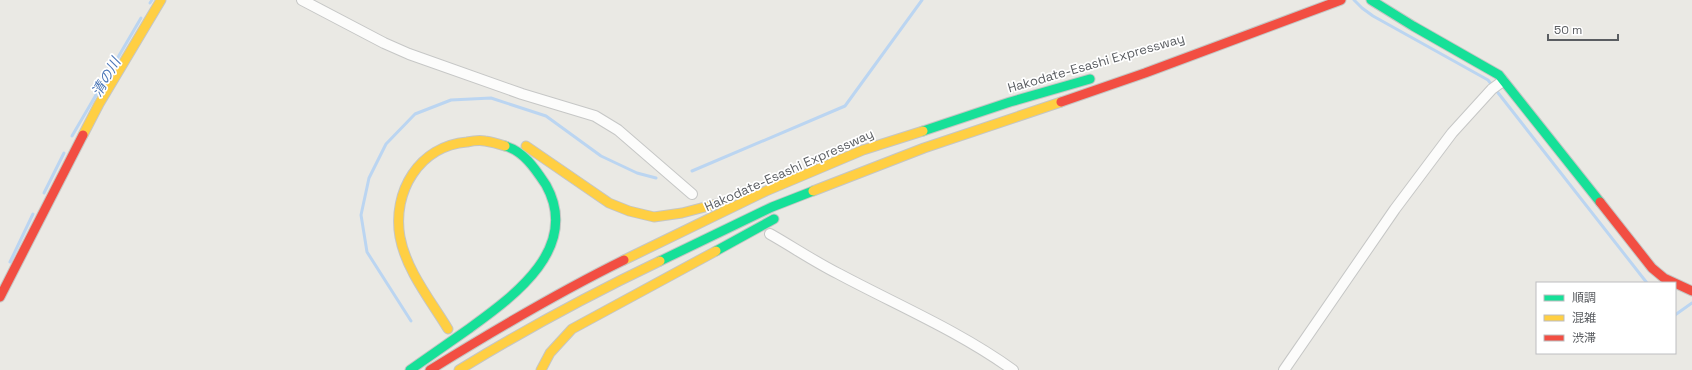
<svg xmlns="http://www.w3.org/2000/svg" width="1692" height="370" viewBox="0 0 1692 370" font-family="'Space Grotesk','Noto Sans JP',sans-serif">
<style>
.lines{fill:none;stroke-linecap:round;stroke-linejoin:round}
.stream{stroke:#bbd5f1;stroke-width:3}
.street-casing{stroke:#c6c7c6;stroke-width:12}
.fast-casing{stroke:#c5c6c4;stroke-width:11}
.slow-casing{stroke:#c5c6c4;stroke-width:11}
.jam-casing{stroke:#c5c6c4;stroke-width:11}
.street{stroke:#fcfcfb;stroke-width:10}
.fast{stroke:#16e098;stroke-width:9}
.slow{stroke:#ffcf43;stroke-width:9}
.jam{stroke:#f24e42;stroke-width:9}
.labels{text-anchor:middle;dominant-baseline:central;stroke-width:3.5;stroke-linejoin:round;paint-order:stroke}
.street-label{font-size:13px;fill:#5a5d61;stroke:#fff}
.water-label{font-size:14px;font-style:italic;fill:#4c77b7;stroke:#fff}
</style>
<rect width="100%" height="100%" fill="#eae9e4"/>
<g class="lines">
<g class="stream">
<polyline points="1354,0 1362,8 1373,16 1488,80 1647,283"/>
<polyline points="150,3 152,0"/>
<polyline points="72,136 141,18"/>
<polyline points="692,171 845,106 922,0"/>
<polyline points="44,193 64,153"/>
<polyline points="10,262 33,214"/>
<polyline points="1675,315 1692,303"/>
<polyline points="411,321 367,252 361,215 369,178 386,144 415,114 451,100 491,98 546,116 601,156 637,173 656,178"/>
</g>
<defs>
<g id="street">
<polyline points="302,0 384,43 409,54 522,94 595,116 618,130 692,194"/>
<path d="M770,234C793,247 815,262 839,274C897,305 959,331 1013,370"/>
<polyline points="1284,370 1395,209 1452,133 1492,89 1503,81"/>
</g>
<g id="fast">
<polyline points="1371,0 1413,26 1499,75 1600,202"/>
<polyline points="923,131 1010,102 1090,79"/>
<polyline points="716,251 774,219"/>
<polyline points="660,261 772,207 813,191"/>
<path d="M410,370C430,356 450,342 470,328C514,296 581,248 546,185C536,170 524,151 505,146"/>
</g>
<g id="slow">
<polyline points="83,135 99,104 161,0"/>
<polyline points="526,146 609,203 629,211 654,217 682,213 724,202"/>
<polyline points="813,191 924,148 1061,102"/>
<polyline points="624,260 766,191 863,150 923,131"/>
<path d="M448,329C431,301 406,270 400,237C392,192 419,146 467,142C472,141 479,140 485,141C492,142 499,144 505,146"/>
<path d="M459,370C524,330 591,294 660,261"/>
<polyline points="541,370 550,353 572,329 716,251"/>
</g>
<g id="jam">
<polyline points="1061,102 1145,73 1341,0"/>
<polyline points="1600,202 1652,268 1664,278 1692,291"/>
<polyline points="0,297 83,135"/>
<path d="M430,370C493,331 557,293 624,260"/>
</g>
</defs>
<use href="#street" class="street-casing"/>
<use href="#fast" class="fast-casing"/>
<use href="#slow" class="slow-casing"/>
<use href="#jam" class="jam-casing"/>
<use href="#street" class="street"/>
<use href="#fast" class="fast"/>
<use href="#slow" class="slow"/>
<use href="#jam" class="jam"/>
</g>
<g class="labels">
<g class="street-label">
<text transform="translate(1096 63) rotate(-16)">Hakodate-Esashi Expressway</text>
<text transform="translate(789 170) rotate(-24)">Hakodate-Esashi Expressway</text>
</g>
<g class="water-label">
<text transform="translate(106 77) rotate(-60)">清の川</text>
</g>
</g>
<rect x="1536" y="282" width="140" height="72" fill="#ffffff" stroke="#bdbec0"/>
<rect x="1544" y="295" width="20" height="6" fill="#16e098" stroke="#bdbec0"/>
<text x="1572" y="302" font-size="12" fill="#5a5d61">順調</text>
<rect x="1544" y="315" width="20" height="6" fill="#ffcf43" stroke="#bdbec0"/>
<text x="1572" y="322" font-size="12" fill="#5a5d61">混雑</text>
<rect x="1544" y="335" width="20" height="6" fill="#f24e42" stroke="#bdbec0"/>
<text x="1572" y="342" font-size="12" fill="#5a5d61">渋滞</text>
<path d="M1548 34v6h70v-6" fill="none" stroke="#5a5d61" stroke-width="2"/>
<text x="1554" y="34" font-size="12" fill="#5a5d61" stroke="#ffffff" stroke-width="3" paint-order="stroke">50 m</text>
</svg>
